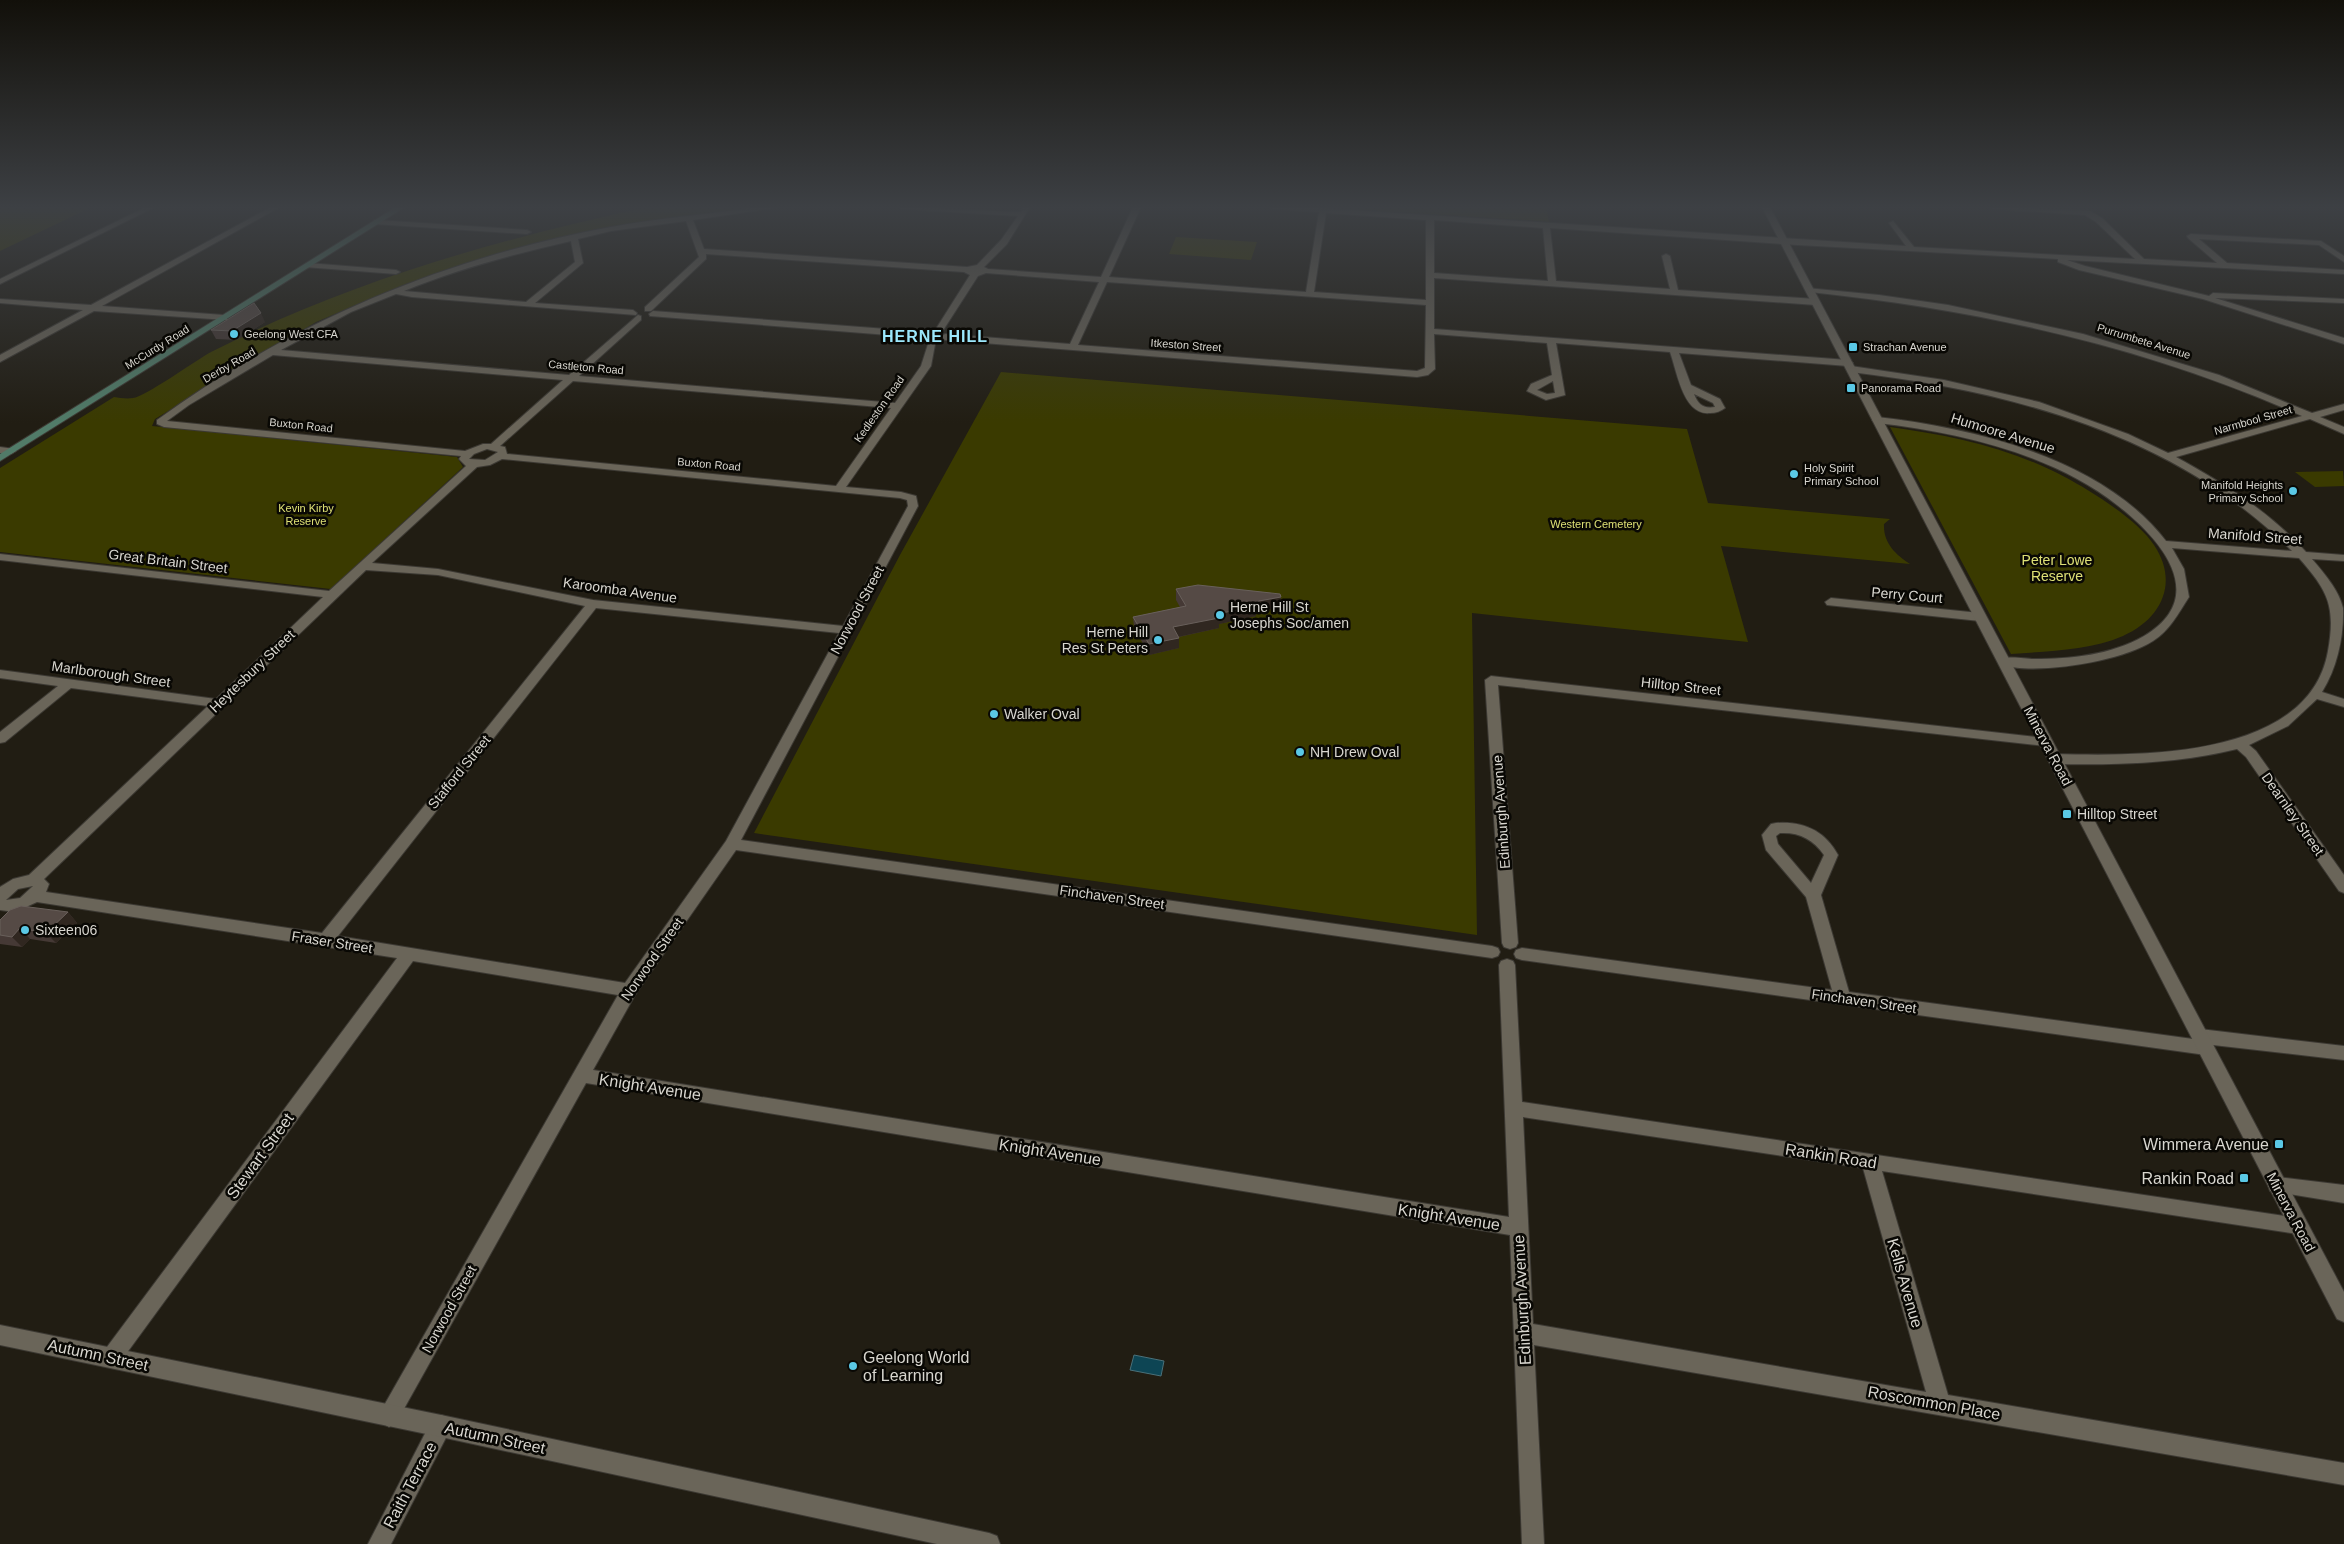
<svg xmlns="http://www.w3.org/2000/svg" width="2344" height="1544" viewBox="0 0 2344 1544" font-family="Arial,sans-serif">
<style>
.green{fill:#3a3a00}
.water{fill:#0d4554;stroke:#4a7079}
.lines{fill:none;stroke-linecap:round;stroke-linejoin:round}
.minor-casing{stroke:#3c3933;stroke-width:2}
.tertiary-casing{stroke:#3c3933;stroke-width:2}
.secondary-casing{stroke:#3c3933;stroke-width:2}
.minor{fill:#6a6559;fill-rule:evenodd}
.tertiary{fill:#6a6559;fill-rule:evenodd}
.secondary{fill:#517b68;fill-rule:evenodd}
.wall{fill:#453935}
.shaded-wall{fill:#302720}
.building{fill:#554a45;stroke:#69605b}
.poi-dot{fill:#5ac8e5;stroke:#090804;stroke-width:2}
.labels{text-anchor:middle;dominant-baseline:central;stroke-width:5;stroke-linejoin:round;paint-order:stroke}
.far-poi-label{font-size:11px;fill:#d8d6cf;stroke:#090804;text-anchor:start}
.far-street-label{font-size:11px;fill:#d8d6cf;stroke:#090804}
.far-park-label{font-size:11px;fill:#dee075;stroke:#090804}
.street-label{font-size:14px;fill:#d8d6cf;stroke:#090804}
.park-label{font-size:14px;fill:#dee075;stroke:#090804}
.poi-label{font-size:14px;fill:#d8d6cf;stroke:#090804;text-anchor:start}
.far-district-label{font-size:16px;font-weight:bold;letter-spacing:1px;fill:#9ce8fd;stroke:#090804}
.near-street-label{font-size:16px;fill:#d8d6cf;stroke:#090804}
.near-poi-label{font-size:16px;fill:#d8d6cf;stroke:#090804;text-anchor:end}
</style>
<rect width="100%" height="100%" fill="#211d13"/>
<g class="green">
<polygon points="0,207 92,207 0,251"/>
<path d="M648,207H758L610,227L482,261L408,283L316,322L155,419L152,426L457,457L463,467L331,589L0,552V468L114,397C120,398 127,399 133,398C145,397 196,360 211,352C350,281 495,240 648,207Z"/>
<polygon points="1316,207 1546,207 1549,222 1528,220"/>
<polygon points="1176,237 1257,242 1251,260 1169,254"/>
<path d="M1001,372L1687,429L1708,503L1890,519L1884,524C1883,543 1896,555 1910,564L1721,546L1748,642L1472,613L1477,935L754,833L900,555Z"/>
<path d="M1890,427C1941,434 1992,444 2040,465C2073,479 2134,515 2154,545C2179,582 2162,619 2123,636C2088,651 2048,651 2011,654Z"/>
<polygon points="2343,471 2344,486 2315,487 2295,472"/>
</g>
<polygon class="water" points="1134,1355 1164,1361 1161,1376 1130,1370"/>
<g class="lines">
<defs>
<g id="minor">
<polygon points="146,207 155,207 0,284 0,279"/>
<polygon points="271,207 280,207 102,306 224,315 227,316 227,320 94,311 0,362 0,355 83,310 0,303 0,299 91,305"/>
<path d="M760,207H780L693,220L704,249L967,267L977,265L1001,240L1018,216L902,209L898,207L1021,212L1024,207H1030L1007,244L984,267L988,269L1101,277L1133,207H1141L1109,277L1306,292L1319,212L1272,209L1268,207H1302L1906,246L1889,223L1893,221L1914,247L2135,259L2096,222L2085,215L1993,209L1989,207L2090,211L2102,218L2144,259L2217,263L2188,238L2187,236L2191,234L2321,241L2344,256V262L2319,245L2199,239L2227,263L2344,270V274L2067,260L2085,266L2209,296L2213,293L2344,299V303L2215,298L2344,338V344L2203,299L2079,270L2058,262V259L1798,245L1550,228L1556,281L1670,289L1662,256L1666,254L1670,256L1678,290L1816,299L1820,302L1816,305L1434,278V329L1848,360L1853,363L1848,366L1679,353L1691,385L1720,399L1725,408C1721,411 1716,413 1710,413C1683,416 1677,371 1670,352L1556,343L1565,395L1546,400L1527,391L1531,384L1552,375L1547,343L1434,334L1435,369L1428,375L1417,377L945,340L941,337L945,334L1070,344L1099,282L986,273L978,276L942,332L938,335L934,332L970,275L964,272L706,254V259L651,311H645V307L699,257L686,221L611,231L578,239L583,263L535,303L633,310L637,313L636,315L412,297L396,294L351,312L281,350L569,375L638,315L641,316V320L579,376L895,403L921,366L929,341L936,339L931,366L846,487L901,492L916,496L918,506L741,840L1492,946L1498,948L1500,952L1498,956L1492,958L736,850L635,995L593,1070L1509,1217L1499,965L1501,961L1507,959L1513,961L1515,965L1522,1102L2305,1219L2307,1225L2305,1231L2298,1234L1882,1171L1948,1395L2344,1463V1485L1534,1345L1544,1544H1522L1510,1235L586,1083L396,1423L389,1427L382,1423L378,1416L382,1409L618,995L413,961L118,1365L111,1368L104,1365L101,1358L104,1351L397,958L37,902L15,912L0,910V887L13,879L29,875L208,706L71,688L5,742L0,743V732L58,686L0,678V670L216,699L323,597L0,560V554L329,591L466,466L459,459L461,456L164,427L157,424V420C292,322 447,257 611,227C660,218 711,214 760,207ZM1326,213L1426,220V300L1314,292ZM1434,220L1543,228L1548,281L1434,273ZM571,241L575,262L526,302L404,291C458,269 514,254 571,241ZM1107,282L1426,305L1425,368L1417,371L1078,345ZM273,355L563,380L491,444H483L465,451L167,421L189,405ZM573,381L891,408L836,486L507,454L505,447L500,446ZM1553,381L1555,393L1547,394L1537,390ZM1694,394L1713,403L1715,407C1703,409 1698,404 1694,394ZM487,449L498,452L485,460L469,459L474,454ZM502,459L900,498L907,500L908,506L843,626L593,600L438,569L372,563L477,467L490,465ZM366,570L438,575L585,606L322,933L46,892L49,884L44,879ZM596,608L839,633L726,841L625,983L338,936ZM33,886L20,898L6,900L18,889ZM1523,1117L1863,1168L1926,1392L1533,1324Z"/>
<polygon points="377,220 527,230 531,232 527,234 374,224 374,220"/>
<polygon points="308,263 396,270 400,272 396,274 305,267 304,265"/>
<path d="M1807,288L1879,295L1948,305L2083,334L2219,375L2312,413L2344,404V410L2320,417L2344,427V434L2310,419L2176,457C2223,483 2269,511 2306,552L2344,555V561L2312,559C2323,572 2339,590 2343,608C2344,637 2337,668 2322,692L2344,699V707L2317,699L2288,726L2249,745L2256,751L2344,875V893L2339,891L2246,757L2237,749C2177,764 2116,765 2055,764L2048,759L2055,754C2138,756 2309,760 2328,651C2336,606 2328,591 2299,558L2172,548L2184,569L2189,597C2178,614 2170,630 2153,641C2120,662 2038,675 2000,665L1998,662C2004,654 2024,659 2034,659C2071,659 2111,655 2144,636C2211,596 2160,538 2117,505C2052,454 1958,432 1877,423L1872,420L1877,417C1975,428 2103,459 2166,541L2292,551C2175,434 2010,391 1851,372L1846,369L1851,366L1944,380L2039,402L2128,434L2168,453L2302,416C2146,346 1980,310 1810,292L1806,290Z"/>
<polygon points="653,311 926,332 930,335 926,338 650,316 649,314"/>
<polygon points="0,447 15,449 16,451 11,454 0,453"/>
<polygon points="1831,598 1980,613 1986,617 1980,621 1827,605 1825,602"/>
<polygon points="1491,676 2046,738 2053,742 2046,746 1498,685 1518,943 1516,947 1510,949 1504,947 1502,943 1485,680"/>
<path d="M1776,823C1804,821 1825,831 1838,855L1821,895L1849,992L2193,1039L2192,1036L2194,1031L2200,1029L2344,1046V1060L2213,1045L2214,1048L2212,1053L2206,1055L1522,960L1516,958L1514,954L1516,950L1522,948L1832,990L1806,897L1766,850L1762,835L1771,824ZM1780,833C1799,832 1813,839 1824,855L1811,883L1778,844L1776,836Z"/>
<polygon points="2277,1177 2344,1185 2344,1203 2270,1191 2268,1185 2270,1179"/>
<polygon points="441,1415 449,1418 452,1426 391,1544 368,1544 433,1418"/>
</g>
<g id="tertiary">
<polygon points="1762,207 1770,207 2344,1292 2344,1322 2337,1319"/>
<polygon points="0,1325 441,1415 989,1533 997,1536 1000,1544 937,1544 441,1437 0,1345"/>
</g>
<polygon id="secondary" points="396,207 405,207 0,461 0,454"/>
</defs>
<use href="#minor" class="minor-casing"/>
<use href="#tertiary" class="tertiary-casing"/>
<use href="#secondary" class="secondary-casing"/>
<use href="#minor" class="minor"/>
<use href="#tertiary" class="tertiary"/>
<use href="#secondary" class="secondary"/>
</g>
<g class="wall">
<polygon points="265,322 237,340 216,339 211,330"/>
<polygon points="1176,589 1281,597 1280,607 1259,612 1256,613 1256,616 1219,624 1219,628 1179,637 1179,648 1149,655 1134,627 1133,617 1180,607 1176,600"/>
<polygon points="68,912 77,923 56,943 30,939 22,947 0,944 0,920"/>
</g>
<g class="shaded-wall">
<polygon points="261,313 265,322 237,340 232,331"/>
<polygon points="1281,597 1280,607 1259,612 1256,613 1256,616 1219,624 1219,628 1173,638 1173,627 1217,614 1255,604 1259,601"/>
<polygon points="1179,638 1179,648 1149,655 1149,644"/>
<polygon points="68,912 77,923 56,943 46,933"/>
<polygon points="20,928 30,939 22,947 12,937"/>
</g>
<g class="building">
<polygon points="254,303 261,313 232,331 211,330"/>
<polygon points="1198,585 1280,594 1281,597 1259,601 1255,604 1257,606 1217,614 1219,618 1173,627 1179,638 1149,644 1133,617 1186,606 1176,589"/>
<polygon points="21,906 68,912 46,933 20,928 12,937 0,935 0,920 10,910"/>
</g>
<linearGradient id="sky" x2="0" y2="1"><stop stop-color="#12100a"/><stop offset="0.49" stop-color="#3d4044"/><stop offset="1" stop-color="#3d4044" stop-opacity="0"/></linearGradient>
<rect width="2344" height="423" fill="url(#sky)"/>
<g class="poi-dot">
<circle cx="234" cy="334" r="5"/>
<rect x="1848" y="342" width="10" height="10" rx="2.5"/>
<rect x="1846" y="383" width="10" height="10" rx="2.5"/>
<circle cx="1794" cy="474" r="5"/>
<circle cx="2293" cy="491" r="5"/>
<circle cx="1220" cy="615" r="5"/>
<circle cx="1158" cy="640" r="5"/>
<circle cx="994" cy="714" r="5"/>
<circle cx="1300" cy="752" r="5"/>
<rect x="2062" y="809" width="10" height="10" rx="2.5"/>
<circle cx="25" cy="930" r="5"/>
<rect x="2274" y="1139" width="10" height="10" rx="2.5"/>
<rect x="2239" y="1173" width="10" height="10" rx="2.5"/>
<circle cx="853" cy="1366" r="5"/>
</g>
<g class="labels">
<g class="far-poi-label">
<text x="244" y="334">Geelong West CFA</text>
<text x="1863" y="347">Strachan Avenue</text>
<text x="1861" y="388">Panorama Road</text>
<text x="1804" y="468">Holy Spirit<tspan x="1804" dy="13">Primary School</tspan></text>
<text x="2283" y="485" text-anchor="end">Manifold Heights<tspan x="2283" dy="13">Primary School</tspan></text>
</g>
<g class="far-street-label">
<text transform="translate(2144 341) rotate(17)">Purrumbete Avenue</text>
<text transform="translate(1186 345) rotate(4)">Itkeston Street</text>
<text transform="translate(157 347) rotate(-32)">McCurdy Road</text>
<text transform="translate(229 365) rotate(-30)">Derby Road</text>
<text transform="translate(586 367) rotate(5)">Castleton Road</text>
<text transform="translate(879 409) rotate(-55)">Kedleston Road</text>
<text transform="translate(2253 420) rotate(-16)">Narmbool Street</text>
<text transform="translate(301 425) rotate(6)">Buxton Road</text>
<text transform="translate(709 464) rotate(5)">Buxton Road</text>
</g>
<g class="far-park-label">
<text x="306" y="508">Kevin Kirby<tspan x="306" dy="13">Reserve</tspan></text>
<text x="1596" y="524">Western Cemetery</text>
</g>
<g class="street-label">
<text transform="translate(2003 433) rotate(17)">Humoore Avenue</text>
<text transform="translate(2255 536) rotate(4)">Manifold Street</text>
<text transform="translate(168 561) rotate(7)">Great Britain Street</text>
<text transform="translate(620 590) rotate(8)">Karoomba Avenue</text>
<text transform="translate(1907 595) rotate(5)">Perry Court</text>
<text transform="translate(857 610) rotate(-62)">Norwood Street</text>
<text transform="translate(252 671) rotate(-44)">Heytesbury Street</text>
<text transform="translate(111 674) rotate(8)">Marlborough Street</text>
<text transform="translate(1681 686) rotate(6)">Hilltop Street</text>
<text transform="translate(2048 746) rotate(62)">Minerva Road</text>
<text transform="translate(459 772) rotate(-51)">Stafford Street</text>
<text transform="translate(1501 812) rotate(-94)">Edinburgh Avenue</text>
<text transform="translate(2293 814) rotate(55)">Dearnley Street</text>
<text transform="translate(1112 897) rotate(8)">Finchaven Street</text>
<text transform="translate(332 942) rotate(9)">Fraser Street</text>
<text transform="translate(652 959) rotate(-55)">Norwood Street</text>
<text transform="translate(1864 1001) rotate(8)">Finchaven Street</text>
<text transform="translate(2291 1212) rotate(62)">Minerva Road</text>
<text transform="translate(449 1309) rotate(-61)">Norwood Street</text>
</g>
<g class="park-label">
<text x="2057" y="560">Peter Lowe<tspan x="2057" dy="16">Reserve</tspan></text>
</g>
<g class="poi-label">
<text x="1230" y="607">Herne Hill St<tspan x="1230" dy="16">Josephs Soc/amen</tspan></text>
<text x="1148" y="632" text-anchor="end">Herne Hill<tspan x="1148" dy="16">Res St Peters</tspan></text>
<text x="1004" y="714">Walker Oval</text>
<text x="1310" y="752">NH Drew Oval</text>
<text x="2077" y="814">Hilltop Street</text>
<text x="35" y="930">Sixteen06</text>
</g>
<g class="far-district-label">
<text x="935" y="336">HERNE HILL</text>
</g>
<g class="near-street-label">
<text transform="translate(650 1087) rotate(9)">Knight Avenue</text>
<text transform="translate(1050 1152) rotate(9)">Knight Avenue</text>
<text transform="translate(260 1156) rotate(-54)">Stewart Street</text>
<text transform="translate(1831 1156) rotate(9)">Rankin Road</text>
<text transform="translate(1449 1217) rotate(9)">Knight Avenue</text>
<text transform="translate(1905 1283) rotate(74)">Kells Avenue</text>
<text transform="translate(1522 1300) rotate(-93)">Edinburgh Avenue</text>
<text transform="translate(98 1355) rotate(12)">Autumn Street</text>
<text transform="translate(1934 1403) rotate(10)">Roscommon Place</text>
<text transform="translate(495 1438) rotate(12)">Autumn Street</text>
<text transform="translate(410 1485) rotate(-62)">Raith Terrace</text>
</g>
<g class="near-poi-label">
<text x="2269" y="1144">Wimmera Avenue</text>
<text x="2234" y="1178">Rankin Road</text>
<text x="863" y="1357" text-anchor="start">Geelong World<tspan x="863" dy="18">of Learning</tspan></text>
</g>
</g>
</svg>
